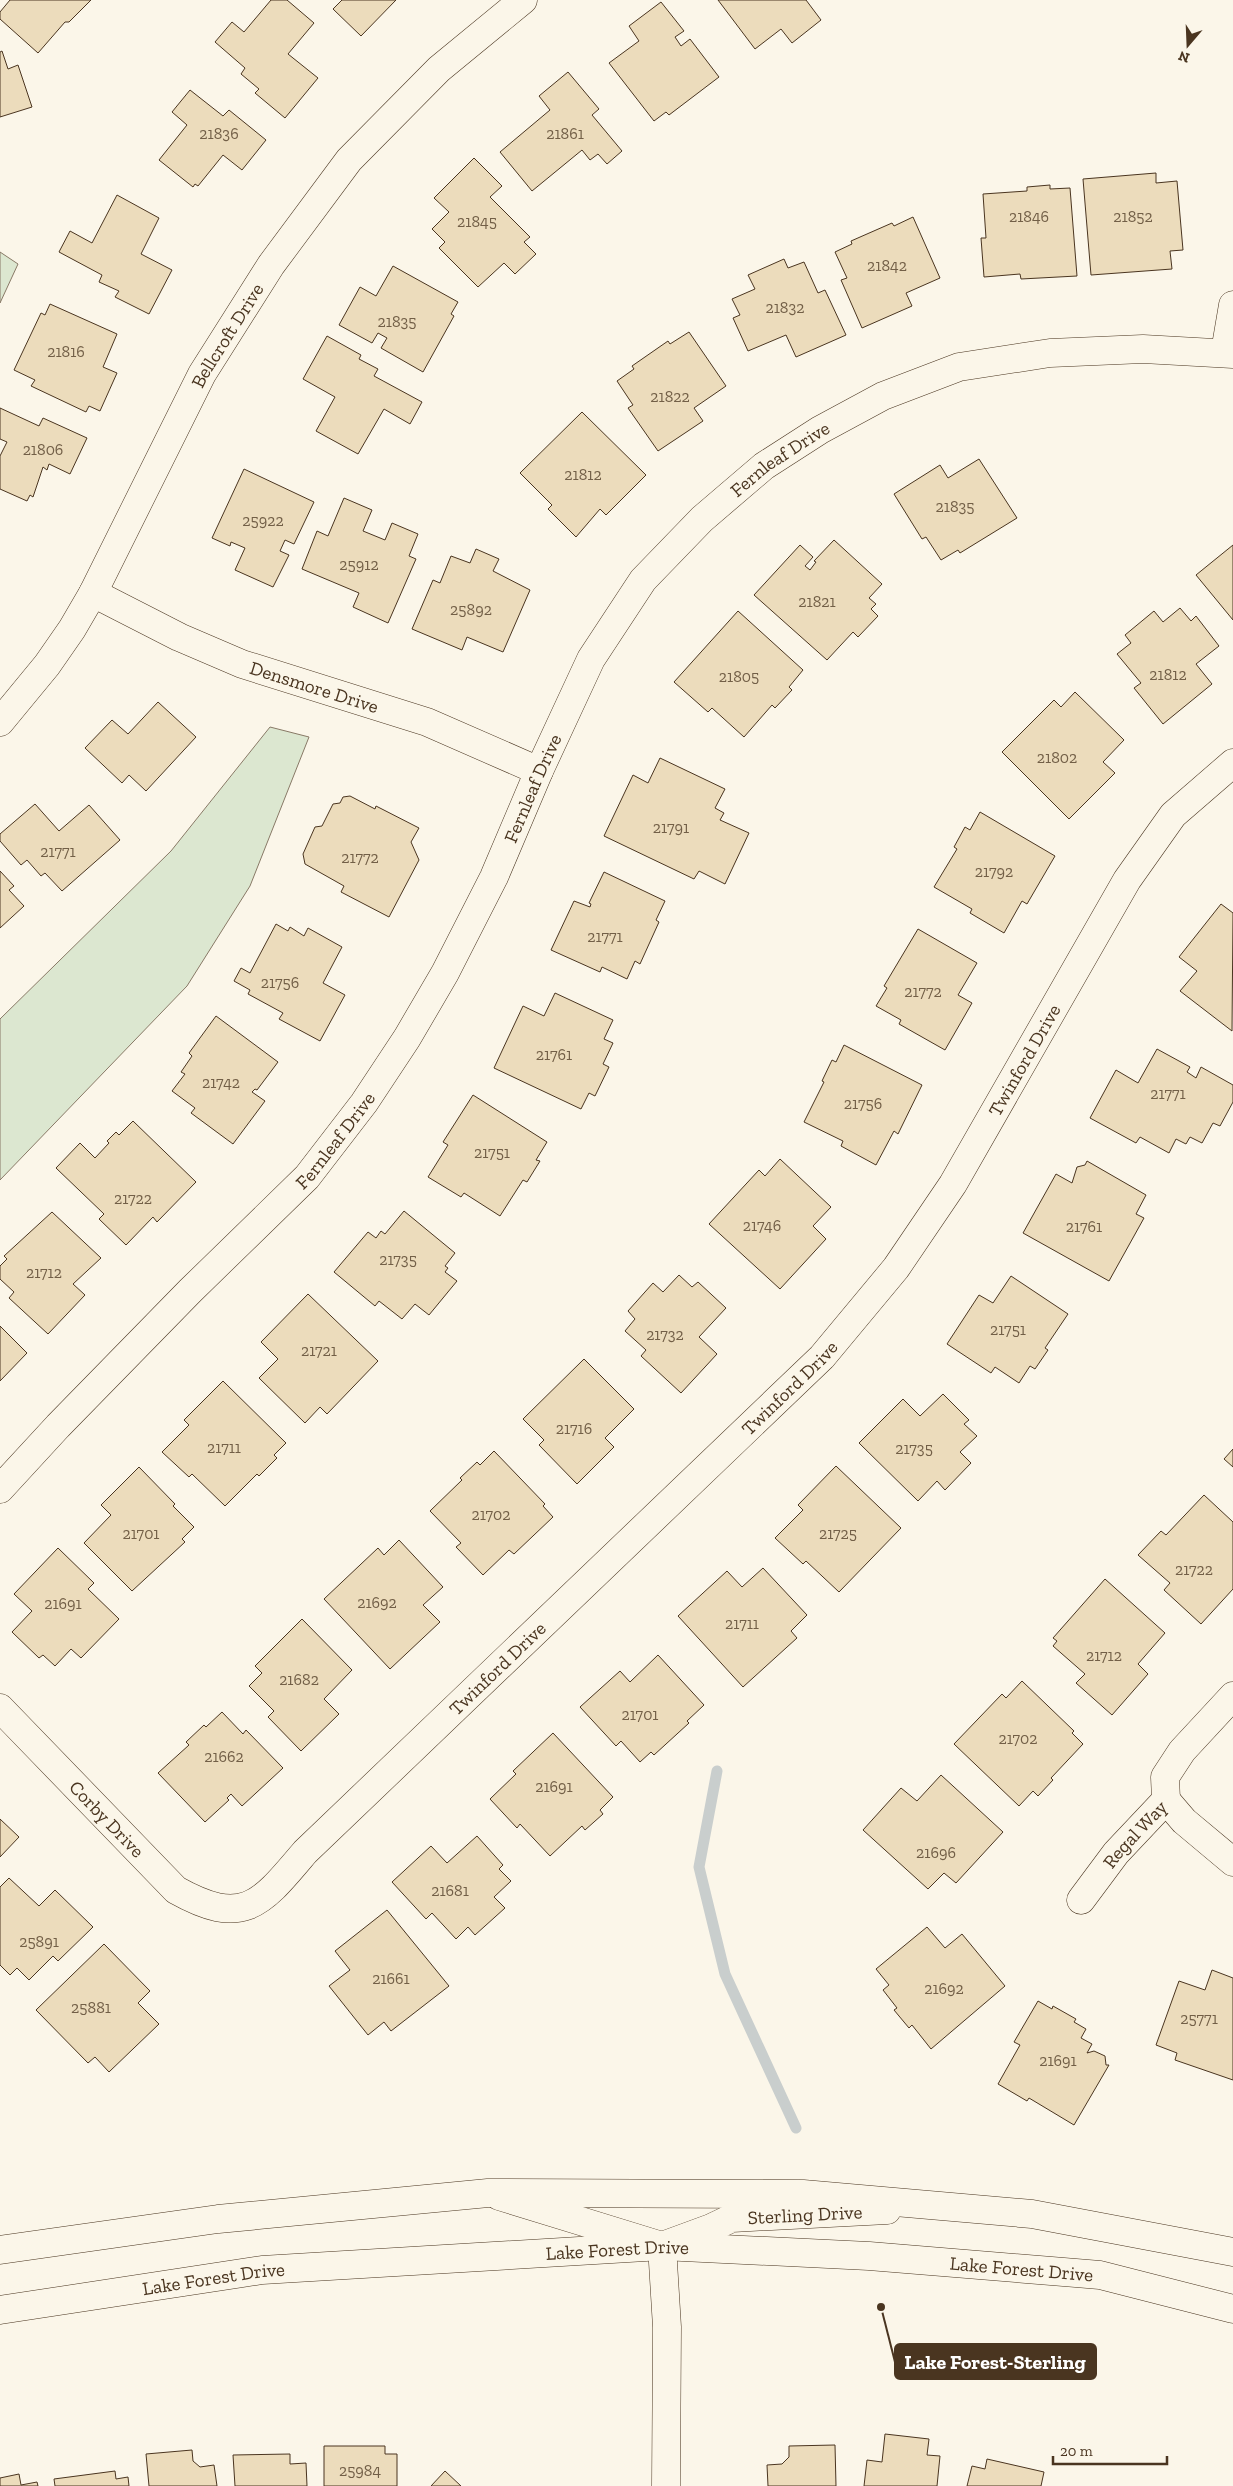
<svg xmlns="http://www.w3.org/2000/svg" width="1233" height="2486" viewBox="0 0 1233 2486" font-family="'Zilla Slab',serif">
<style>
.green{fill:#dce7d0;stroke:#887966}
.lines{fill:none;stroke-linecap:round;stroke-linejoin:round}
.stream{stroke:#c9cecd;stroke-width:11}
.building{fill:#ecdcbc;stroke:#4a3520}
.minor-casing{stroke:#4a3520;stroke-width:29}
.major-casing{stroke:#4a3520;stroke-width:29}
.minor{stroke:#fbf6e9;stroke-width:28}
.major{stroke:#fbf6e9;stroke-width:28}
.labels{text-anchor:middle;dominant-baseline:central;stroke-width:4;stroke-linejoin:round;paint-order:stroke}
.number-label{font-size:16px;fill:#725f47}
.street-label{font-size:19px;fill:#4a3520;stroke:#fbf6e9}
.leader{fill:none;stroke:#4a3520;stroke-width:2}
.callout-dot{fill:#4a3520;stroke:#fbf6e9;stroke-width:2}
.callout{fill:#4a3520;stroke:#4a3520;stroke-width:2}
.callout-label{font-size:20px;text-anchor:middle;font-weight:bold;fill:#fff}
</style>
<rect width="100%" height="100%" fill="#fbf6e9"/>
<g class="green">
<polygon points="0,252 18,264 0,303"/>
<polygon points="270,727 309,737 250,886 187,986 0,1180 0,1019 171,851"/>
</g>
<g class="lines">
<polyline class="stream" points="717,1771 699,1867 725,1974 796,2128"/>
</g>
<g class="building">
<polygon points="10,0 91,0 69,22 65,22 38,53 0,19 0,12"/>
<polygon points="271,0 287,0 314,23 288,54 318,78 285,118 255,93 259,89 241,74 245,68 215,42 232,22 244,32"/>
<polygon points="342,0 396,0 361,36 333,9"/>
<polygon points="718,0 806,0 821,20 792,43 781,29 755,49"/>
<polygon points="661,2 684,31 675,37 681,46 690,39 719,77 669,115 666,112 654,121 609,63 639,41 629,26"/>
<polygon points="2,51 8,69 18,65 32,107 0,117 0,52"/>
<polygon points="568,72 599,109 592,115 622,151 607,164 598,154 590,160 582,150 532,191 500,152 550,110 539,96"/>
<polygon points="190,90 223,116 229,110 266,140 242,170 223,155 198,186 195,184 193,187 159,160 187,125 172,112"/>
<polygon points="474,158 502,186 490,197 530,237 524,242 536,254 515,274 504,263 478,287 439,248 445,242 432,229 449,212 434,198"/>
<polygon points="1156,173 1156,183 1177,181 1183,250 1170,251 1172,269 1091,275 1083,179"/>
<polygon points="1050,185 1050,189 1070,188 1077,276 1021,279 1020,274 984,277 981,238 986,238 983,194 1027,191 1027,187"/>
<polygon points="117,195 159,218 141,254 172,270 149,314 115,297 119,291 99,282 102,275 59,252 70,231 92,243"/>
<polygon points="913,217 940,278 906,293 912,306 862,328 841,280 847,278 835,252 852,244 851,241 892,223 894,226"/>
<polygon points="784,259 788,268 804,262 818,293 825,290 846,335 796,357 786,335 748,351 733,318 740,315 732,299 755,289 748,275"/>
<polygon points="393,266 458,302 451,314 454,316 423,372 381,348 387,338 378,333 372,343 339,325 360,287 376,296"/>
<polygon points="50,304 117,334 103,367 117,373 100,411 89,406 86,412 31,386 35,380 14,370 41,313 45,315"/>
<polygon points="689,332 726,386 694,408 703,421 658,451 628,408 633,405 617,381 634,369 632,366 668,341 670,344"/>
<polygon points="327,336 361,355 359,359 378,369 374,376 422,402 410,424 384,409 358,454 316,431 335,397 303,379"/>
<polygon points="0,408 39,426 43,418 87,438 70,474 49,464 47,470 43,467 33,497 30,495 27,501 0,489 0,456 7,442 0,439"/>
<polygon points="582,412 646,475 606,515 600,509 576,537 548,509 552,505 520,473"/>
<polygon points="979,459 1017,518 960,553 958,550 941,560 926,537 922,539 894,494 940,465 948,478"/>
<polygon points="244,469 314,502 294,544 285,540 280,551 289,555 273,587 235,570 245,548 231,542 230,546 212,538"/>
<polygon points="344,498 372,510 363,531 385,540 392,523 418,534 409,556 416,559 388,623 353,607 359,593 302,569 317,531 328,536"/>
<polygon points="834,540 882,584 869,598 876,604 871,609 878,616 858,637 853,632 827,660 754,595 800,545 813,557 805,566 810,570 816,562 814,561"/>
<polygon points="1233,545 1233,620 1196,575"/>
<polygon points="476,549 499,559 493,571 530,590 503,652 467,637 462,650 412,629 433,580 440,583 451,556 470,563"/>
<polygon points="1180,608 1191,621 1196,616 1219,646 1196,664 1212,684 1163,724 1134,688 1141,683 1117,654 1131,643 1125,635 1154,611 1163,622"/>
<polygon points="738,611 803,670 789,687 792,690 775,708 772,705 744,737 712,708 708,712 674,682"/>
<polygon points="1075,692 1124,740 1103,762 1115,773 1069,819 1002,752 1054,700 1061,707"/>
<polygon points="158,702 196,737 146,791 129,775 122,783 85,748 112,720 128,734"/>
<polygon points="660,758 725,789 715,808 724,813 720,820 749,833 725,884 699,871 694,879 604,836 633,775 648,783"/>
<polygon points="350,796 375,809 376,806 419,828 411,842 419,860 389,917 341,892 344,886 305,864 303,854 315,827 322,826 333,804 340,803 343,797"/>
<polygon points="35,804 59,831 89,805 120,840 62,891 45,873 41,876 27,860 21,865 0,841 0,834"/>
<polygon points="980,812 1055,856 1027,904 1022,901 1004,933 970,913 972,909 934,887 957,849 954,847 965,827 970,830"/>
<polygon points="0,871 14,886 9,890 24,906 0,928"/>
<polygon points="604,872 665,901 656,920 659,922 640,964 635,961 627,979 602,967 600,972 551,950 574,901 590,907 591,904 589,903"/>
<polygon points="1221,904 1233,913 1232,1031 1180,991 1197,971 1179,957"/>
<polygon points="276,924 288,931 290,927 304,936 308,928 342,947 323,983 345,995 320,1041 279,1019 283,1013 248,994 250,990 234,981 241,968 250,973"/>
<polygon points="918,929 977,963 958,995 972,1003 945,1050 899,1024 901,1020 876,1006 887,988 884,986"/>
<polygon points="555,993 613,1020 604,1039 613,1043 603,1064 609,1067 595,1096 589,1093 581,1109 494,1068 523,1006 544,1016"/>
<polygon points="216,1016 278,1062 257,1090 255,1089 252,1092 265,1101 233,1144 191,1113 195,1108 172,1091 185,1074 181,1072 192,1056 189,1053"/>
<polygon points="844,1045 922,1085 898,1134 894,1131 876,1165 841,1146 843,1141 804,1122 824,1082 822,1081 832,1060 836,1062"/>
<polygon points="1157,1049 1190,1067 1187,1072 1196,1078 1201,1067 1233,1085 1233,1102 1220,1126 1213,1123 1202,1143 1190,1137 1186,1144 1176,1139 1169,1153 1140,1137 1136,1143 1090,1118 1116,1070 1138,1083"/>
<polygon points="473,1095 547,1142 536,1160 540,1161 527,1182 523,1180 500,1216 464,1193 461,1197 428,1177 448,1145 443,1142"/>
<polygon points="133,1121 196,1182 157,1222 153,1217 126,1245 99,1219 104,1214 56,1168 80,1143 95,1158 109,1143 107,1141 116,1132 119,1135"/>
<polygon points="780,1159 831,1207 813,1226 826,1239 780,1289 709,1224 759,1170 765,1176"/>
<polygon points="1087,1161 1146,1195 1136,1214 1144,1218 1109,1281 1023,1233 1056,1174 1072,1183 1077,1167 1085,1165"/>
<polygon points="404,1211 455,1253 445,1266 448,1268 445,1272 457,1281 429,1315 415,1304 402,1319 379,1301 375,1306 334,1272 368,1232 376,1238 381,1231 385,1234"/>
<polygon points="52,1212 101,1258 73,1284 85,1295 48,1334 9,1298 14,1292 0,1279 0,1266 7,1259 4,1256"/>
<polygon points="679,1275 692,1287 698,1282 726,1308 699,1337 717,1354 681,1393 641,1356 646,1350 625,1331 635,1319 628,1311 653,1283 663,1292"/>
<polygon points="1011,1276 1068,1314 1045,1348 1048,1350 1035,1369 1030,1366 1019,1383 995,1367 991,1373 947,1344 979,1295 993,1303"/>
<polygon points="308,1294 378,1361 327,1414 320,1407 305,1423 259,1378 278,1359 261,1342"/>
<polygon points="0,1326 27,1353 0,1381"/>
<polygon points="584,1359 634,1409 605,1438 614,1447 577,1484 539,1445 544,1440 523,1419"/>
<polygon points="223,1381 286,1443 274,1455 277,1458 259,1476 257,1474 225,1506 192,1474 189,1477 162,1452 189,1425 184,1420"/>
<polygon points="943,1394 969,1420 964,1424 977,1436 960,1452 971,1463 945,1490 937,1481 918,1501 859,1443 903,1399 920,1416"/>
<polygon points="1233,1449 1233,1467 1224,1459"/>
<polygon points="494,1451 545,1504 543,1506 553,1517 514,1554 509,1550 483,1575 456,1547 461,1543 430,1511 462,1480 460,1478 477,1462 480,1465"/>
<polygon points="836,1466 901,1528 839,1592 806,1561 803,1564 775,1538 803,1510 798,1505"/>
<polygon points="139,1467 175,1504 173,1506 194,1527 182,1539 185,1542 132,1591 84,1543 111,1515 101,1505"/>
<polygon points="1204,1495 1233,1522 1233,1589 1201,1624 1164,1590 1170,1583 1138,1555 1161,1531 1166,1535"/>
<polygon points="399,1540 443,1587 423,1605 440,1622 390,1669 324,1599 378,1548 384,1555"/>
<polygon points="58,1548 94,1583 88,1589 119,1619 81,1658 71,1649 55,1666 43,1655 39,1658 12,1632 32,1611 14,1594"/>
<polygon points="763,1568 807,1615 791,1631 797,1638 743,1687 678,1616 727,1571 742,1587"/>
<polygon points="1105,1579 1165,1633 1138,1664 1148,1674 1112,1715 1076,1683 1085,1674 1053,1646 1057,1641 1053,1638"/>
<polygon points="302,1619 352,1670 324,1699 339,1714 301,1751 268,1717 274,1711 249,1686 262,1673 255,1666"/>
<polygon points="658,1655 704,1705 687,1721 689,1723 654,1755 651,1752 640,1762 621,1741 616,1746 580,1707 620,1671 630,1682"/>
<polygon points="1022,1681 1074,1731 1072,1733 1083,1744 1051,1778 1053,1780 1038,1796 1033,1791 1019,1806 954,1744 1002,1694 1006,1698"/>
<polygon points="222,1712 243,1734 246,1730 283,1768 242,1806 231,1794 227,1798 229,1800 205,1822 158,1773 189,1745 186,1742 204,1725 206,1727"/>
<polygon points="553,1733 613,1797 600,1810 603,1814 585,1830 582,1826 550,1856 520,1824 517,1828 490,1799 516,1774 513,1771"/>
<polygon points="941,1775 1003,1832 956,1883 944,1873 928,1889 863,1830 901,1788 917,1801"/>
<polygon points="0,1819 19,1837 0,1857"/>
<polygon points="477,1836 503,1865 499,1869 511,1881 494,1897 505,1908 475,1935 468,1927 456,1939 432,1913 426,1919 392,1882 431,1846 447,1863"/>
<polygon points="9,1878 39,1906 55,1890 93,1927 58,1961 53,1956 29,1980 17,1968 10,1975 0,1965 0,1887"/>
<polygon points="387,1910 449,1986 391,2031 384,2022 368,2035 329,1986 350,1970 335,1951"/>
<polygon points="927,1927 945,1948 962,1934 1005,1986 931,2049 912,2025 909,2028 894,2010 897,2008 883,1990 889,1985 876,1969"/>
<polygon points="104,1944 150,1991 138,2003 159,2024 109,2072 95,2057 88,2063 36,2010"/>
<polygon points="1212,1970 1233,1978 1233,2080 1175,2060 1177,2053 1156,2045 1179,1981 1205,1990"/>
<polygon points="1038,2001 1052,2009 1053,2006 1076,2019 1074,2022 1086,2029 1081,2038 1092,2044 1087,2053 1094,2051 1105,2056 1106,2065 1109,2065 1074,2125 1029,2098 1027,2101 998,2084 1020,2045 1014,2042"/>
<polygon points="885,2434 929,2439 927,2455 940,2456 937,2486 864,2486 867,2460 882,2462"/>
<polygon points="835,2445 836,2486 768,2486 767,2465 782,2464 789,2457 789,2446"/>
<polygon points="324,2446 385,2446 385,2454 397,2454 397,2486 324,2486"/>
<polygon points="192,2450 193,2461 200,2467 214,2465 217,2486 149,2486 146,2454"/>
<polygon points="290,2454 290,2464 306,2463 307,2486 235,2486 233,2455"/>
<polygon points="987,2459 1044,2472 1041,2486 967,2486 972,2466 985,2469"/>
<polygon points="115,2471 116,2479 128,2477 129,2486 55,2486 54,2479"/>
<polygon points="445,2471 461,2486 431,2486"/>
<polygon points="19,2474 21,2485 37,2482 38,2486 0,2486 0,2478"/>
</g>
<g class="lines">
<defs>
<g id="minor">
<polyline points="1225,352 1233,305"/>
<path id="s1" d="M93,593L179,637L242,664L427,722L539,771"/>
<path id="s2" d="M0,722L47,665L72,629L93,593L202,374L271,265L349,160L439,69L523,0"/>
<path id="s3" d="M0,1489L58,1426L190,1291L307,1177L364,1103L407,1038L445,973L494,877L539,771L591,659L643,580L702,519L764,466L820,430L883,396L959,367L1050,353L1143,349L1233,354"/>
<path id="s4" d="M0,1708L176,1890C244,1928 261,1904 305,1852L822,1357L896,1268L953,1184L1127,880L1173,815L1233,763"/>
<polyline points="1166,1800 1184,1821 1233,1862"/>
<path id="s5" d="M1081,1900L1116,1853L1166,1800L1165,1777L1182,1751L1233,1696"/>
<path id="s6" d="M499,2196L662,2246L711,2228L732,2218L887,2210"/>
<polyline points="662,2246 667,2327 666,2486"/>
</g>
<g id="major">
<polyline points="0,2250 218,2219 488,2193 803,2194 1032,2214 1233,2252"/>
<path id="s7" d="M0,2310L262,2270L662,2246L869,2256L1100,2275L1233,2309"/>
</g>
</defs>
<use href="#minor" class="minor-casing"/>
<use href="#major" class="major-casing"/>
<use href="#minor" class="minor"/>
<use href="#major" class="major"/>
</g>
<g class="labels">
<g class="number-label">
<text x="219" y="133">21836</text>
<text x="565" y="133">21861</text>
<text x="1029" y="216">21846</text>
<text x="1133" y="216">21852</text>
<text x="477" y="221">21845</text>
<text x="887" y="265">21842</text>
<text x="785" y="307">21832</text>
<text x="397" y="321">21835</text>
<text x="66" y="351">21816</text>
<text x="670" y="396">21822</text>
<text x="43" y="449">21806</text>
<text x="583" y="474">21812</text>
<text x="955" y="506">21835</text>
<text x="263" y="520">25922</text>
<text x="359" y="564">25912</text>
<text x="817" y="601">21821</text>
<text x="471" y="609">25892</text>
<text x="1168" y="674">21812</text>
<text x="739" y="676">21805</text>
<text x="1057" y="757">21802</text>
<text x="671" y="827">21791</text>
<text x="58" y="851">21771</text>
<text x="360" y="857">21772</text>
<text x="994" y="871">21792</text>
<text x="605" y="936">21771</text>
<text x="280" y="982">21756</text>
<text x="923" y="991">21772</text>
<text x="554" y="1054">21761</text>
<text x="221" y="1082">21742</text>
<text x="1168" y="1093">21771</text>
<text x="863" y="1103">21756</text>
<text x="492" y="1152">21751</text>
<text x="133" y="1198">21722</text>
<text x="762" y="1225">21746</text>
<text x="1084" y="1226">21761</text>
<text x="398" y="1259">21735</text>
<text x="44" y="1272">21712</text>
<text x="1008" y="1329">21751</text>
<text x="665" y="1334">21732</text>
<text x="319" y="1350">21721</text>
<text x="574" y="1428">21716</text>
<text x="224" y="1447">21711</text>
<text x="914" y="1448">21735</text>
<text x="491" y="1514">21702</text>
<text x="141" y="1533">21701</text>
<text x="838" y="1533">21725</text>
<text x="1194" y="1569">21722</text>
<text x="377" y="1602">21692</text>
<text x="63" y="1603">21691</text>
<text x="742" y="1623">21711</text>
<text x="1104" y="1655">21712</text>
<text x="299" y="1679">21682</text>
<text x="640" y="1714">21701</text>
<text x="1018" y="1738">21702</text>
<text x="224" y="1756">21662</text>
<text x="554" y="1786">21691</text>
<text x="936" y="1852">21696</text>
<text x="450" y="1890">21681</text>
<text x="39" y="1941">25891</text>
<text x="391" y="1978">21661</text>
<text x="944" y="1988">21692</text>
<text x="91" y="2007">25881</text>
<text x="1199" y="2018">25771</text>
<text x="1058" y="2060">21691</text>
<text x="360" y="2470">25984</text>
</g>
<g class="street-label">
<text stroke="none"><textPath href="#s2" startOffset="450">Bellcroft Drive</textPath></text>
<text stroke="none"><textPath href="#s3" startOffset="1309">Fernleaf Drive</textPath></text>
<text stroke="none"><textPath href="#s1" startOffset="241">Densmore Drive</textPath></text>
<text stroke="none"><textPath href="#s3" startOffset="889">Fernleaf Drive</textPath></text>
<text stroke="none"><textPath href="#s4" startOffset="1484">Twinford Drive</textPath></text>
<text stroke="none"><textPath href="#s3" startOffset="484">Fernleaf Drive</textPath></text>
<text stroke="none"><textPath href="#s4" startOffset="1079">Twinford Drive</textPath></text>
<text stroke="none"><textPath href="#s4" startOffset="674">Twinford Drive</textPath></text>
<text stroke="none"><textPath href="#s4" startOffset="154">Corby Drive</textPath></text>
<text stroke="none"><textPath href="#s5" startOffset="85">Regal Way</textPath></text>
<text stroke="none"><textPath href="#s6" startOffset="319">Sterling Drive</textPath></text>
<text stroke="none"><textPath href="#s7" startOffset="621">Lake Forest Drive</textPath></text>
<text stroke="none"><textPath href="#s7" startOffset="1026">Lake Forest Drive</textPath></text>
<text stroke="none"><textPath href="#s7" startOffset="216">Lake Forest Drive</textPath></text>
</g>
</g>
<path class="leader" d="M881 2307L895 2362"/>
<circle class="callout-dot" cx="881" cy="2307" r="5"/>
<rect class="callout" x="895" y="2344" width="201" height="35" rx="5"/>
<g class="callout-label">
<text x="995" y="2369">Lake Forest-Sterling</text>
</g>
<g transform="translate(1188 45) rotate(199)" stroke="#fbf6e9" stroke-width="4" paint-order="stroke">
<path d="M0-4L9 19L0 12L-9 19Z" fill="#4a3520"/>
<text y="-8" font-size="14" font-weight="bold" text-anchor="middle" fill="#4a3520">N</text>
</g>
<path d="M1053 2456v8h114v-8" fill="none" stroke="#4a3520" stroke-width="2.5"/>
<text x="1060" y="2456" font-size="15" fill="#4a3520" stroke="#fbf6e9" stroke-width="4" paint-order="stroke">20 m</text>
</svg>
